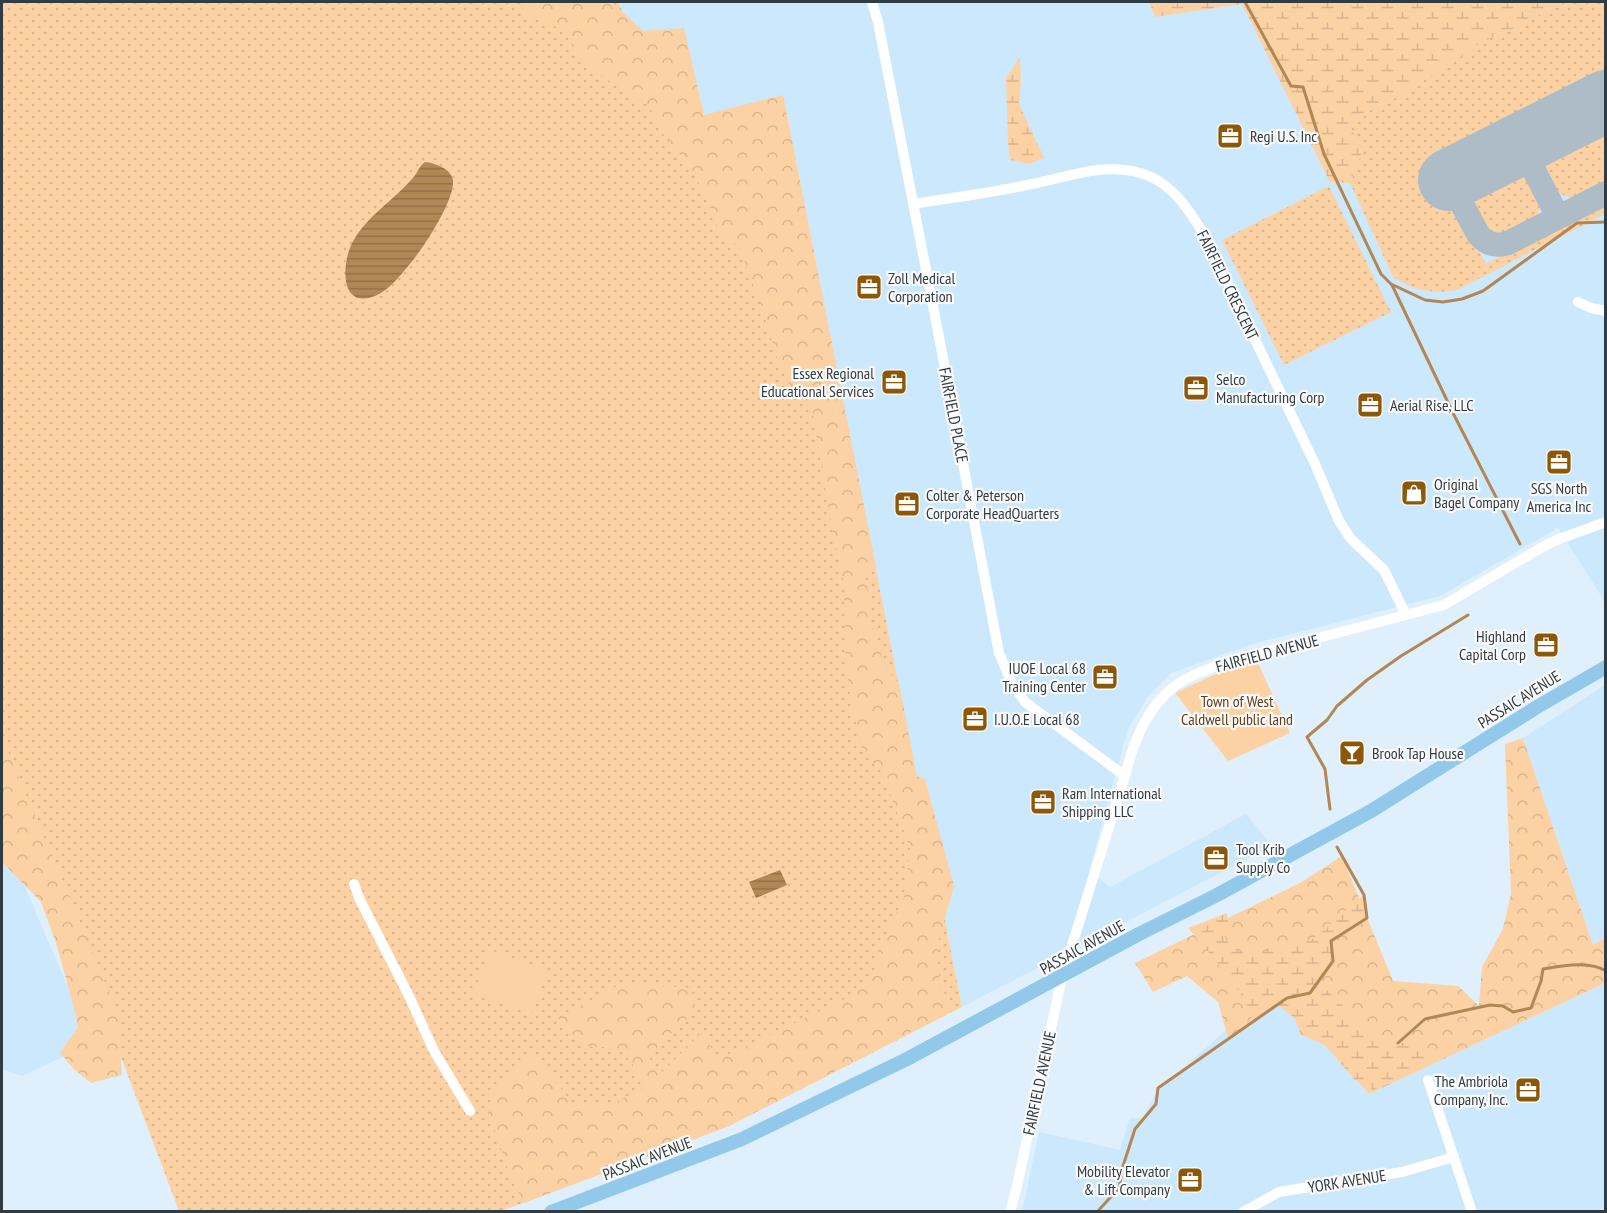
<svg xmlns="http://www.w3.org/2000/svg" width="1607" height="1213" viewBox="0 0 1607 1213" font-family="'PT Sans Narrow',sans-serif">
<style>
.built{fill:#cce8fc}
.grass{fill:url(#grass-dots)}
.forest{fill:url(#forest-crowns)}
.wetland{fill:url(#wetland-marsh)}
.park{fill:#fcd2a4}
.water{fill:url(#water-rules)}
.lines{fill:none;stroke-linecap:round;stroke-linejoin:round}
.stream{stroke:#b38755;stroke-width:3}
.taxiway{stroke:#aebcc8;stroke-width:24}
.runway{stroke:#aebcc8;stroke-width:62}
.minor{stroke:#fff;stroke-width:10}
.major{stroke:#92c8ea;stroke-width:14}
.labels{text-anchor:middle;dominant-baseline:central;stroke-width:4.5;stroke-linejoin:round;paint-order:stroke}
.poi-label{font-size:16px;fill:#303b43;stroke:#fafafa;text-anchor:start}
.street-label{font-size:16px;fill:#303b43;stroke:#fafafa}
.park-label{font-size:16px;fill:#5f3f18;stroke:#fafafa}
</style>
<defs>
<pattern id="grass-dots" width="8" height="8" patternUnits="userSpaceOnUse" patternTransform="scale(1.5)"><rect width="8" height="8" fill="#fcd2a4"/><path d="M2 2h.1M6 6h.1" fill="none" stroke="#d8b58e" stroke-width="1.8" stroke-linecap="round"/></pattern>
<pattern id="forest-crowns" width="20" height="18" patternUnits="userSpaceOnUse" patternTransform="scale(1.5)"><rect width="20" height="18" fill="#fcd2a4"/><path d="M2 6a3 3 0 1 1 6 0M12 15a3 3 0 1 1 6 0" fill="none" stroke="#d8b58e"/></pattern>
<pattern id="wetland-marsh" width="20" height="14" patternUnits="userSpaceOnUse" patternTransform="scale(1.5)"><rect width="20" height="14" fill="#fcd2a4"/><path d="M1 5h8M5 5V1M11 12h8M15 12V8" fill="none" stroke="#d8b58e"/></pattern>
<pattern id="water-rules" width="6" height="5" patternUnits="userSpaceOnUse" patternTransform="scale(1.5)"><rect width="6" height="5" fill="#b38755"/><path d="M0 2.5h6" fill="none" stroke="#927048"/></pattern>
</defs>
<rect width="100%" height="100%" fill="#dff0fc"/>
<g class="built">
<polygon points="619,2 1605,2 1605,602 1558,528 1440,596 1256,643 1171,673 1148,697 1128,729 1089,871 1110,887 1246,814 1272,846 962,1007 783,95 677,122 643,31 622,12"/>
<polygon points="1605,685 1606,945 1593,945 1523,738"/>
<polygon points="9,850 83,1022 80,1049 22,1076 2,1069 2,853"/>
<polygon points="1605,983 1605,1211 1022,1212 1039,1132 1120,1150 1130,1118 1143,1118 1157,1091 1266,995 1330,1042 1369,1094"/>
</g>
<g class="grass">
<polygon points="2,2 619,2 622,12 643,31 677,122 783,95 962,1007 729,1126 501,1211 179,1211 2,741"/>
<path d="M1563,2H1605V79L1434,168L1486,264L1605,202V214L1459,289C1435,295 1414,291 1393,277L1350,183L1362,152L1348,121L1400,96L1484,41L1513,29Z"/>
<path d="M1605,118V183C1596,189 1582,198 1571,197C1550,196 1536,168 1549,151C1558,138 1590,126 1605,118Z"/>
<path d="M1512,171C1517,173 1521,174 1525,177C1536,185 1545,205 1536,218C1532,223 1526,225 1520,228C1502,237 1489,239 1478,219C1475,214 1471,206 1471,201C1469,184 1499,172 1512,171Z"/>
<polygon points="1329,186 1391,312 1284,365 1222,240"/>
</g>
<g class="forest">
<polygon points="522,2 607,2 615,9 622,12 643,31 684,28 704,115 783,95 876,567 865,569 871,622 886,669 899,683 917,776 925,779 954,886 937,946 940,987 956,1009 729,1126 524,1203 510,1176 489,1113 497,1085 533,1053 572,1103 612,1104 643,1088 632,1063 618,1048 583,1046 558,1018 615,987 642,985 691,988 696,1011 664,1040 649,1056 659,1075 701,1033 719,1059 849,997 874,977 881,945 904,898 910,848 882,772 862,750 849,689 845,648 844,585 833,533 812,410 791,388 778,361 762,309 739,246 720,235 706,196 688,164 663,134 649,106 621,90 585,62 563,30 523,13"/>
<polygon points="2,737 118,1013 122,1075 91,1083 75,1070 60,1053 78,1027 74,1008 56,943 41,902 2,862"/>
<polygon points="1523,738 1593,945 1605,938 1605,983 1369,1094 1325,1045 1301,1035 1287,998 1228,1038 1218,1002 1187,976 1153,992 1135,963 1300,883 1342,856 1393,981 1458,986 1479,1006 1482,967 1503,929 1511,893 1505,744"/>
</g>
<g class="wetland">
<polygon points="1149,2 1563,2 1513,29 1484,41 1400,96 1348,121 1362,152 1350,183 1330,182 1242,4 1155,17"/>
<polygon points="1020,57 1021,83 1019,104 1044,158 1029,164 1010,160 1008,143 1006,78"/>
<polygon points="1364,895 1367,918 1331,941 1333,961 1318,982 1342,1004 1352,1020 1373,1035 1398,1043 1419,1043 1439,1054 1424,1060 1423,1069 1373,1090 1354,1079 1325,1045 1307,1032 1292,1016 1277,1004 1253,1020 1240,993 1227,974 1188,928 1227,913 1228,921 1223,934 1232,948 1254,957 1277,945 1297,943 1312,939 1340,917 1348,907"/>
</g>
<g class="park">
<polygon points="1257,661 1290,733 1228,761 1175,693 1220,672"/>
<polygon points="490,950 547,971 531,1014 474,993"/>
</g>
<g class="water">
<path d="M425,162C435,163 452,169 453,181C454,202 422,250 409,265C399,277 389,290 375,296C341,309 342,268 350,248C361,220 392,202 411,180C417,175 418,167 425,162Z"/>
<polygon points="780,870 787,885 756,898 749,882"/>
</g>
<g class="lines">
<g class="stream">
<polyline points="1245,2 1291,86 1303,87 1324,154 1381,274 1391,284 1425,300 1443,302 1462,299 1483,291 1577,223 1606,222"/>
<polyline points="1392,285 1453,413 1520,544"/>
<polyline points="1330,809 1325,769 1307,737 1327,720 1337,706 1367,680 1401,656 1468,615"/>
<path d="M1398,1043L1425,1019L1490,1005L1503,1006L1513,1012L1531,1008L1541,981L1543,969C1561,966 1589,960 1606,971"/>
<polyline points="1097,1212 1119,1188 1123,1166 1135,1129 1156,1104 1158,1088 1287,998 1310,993 1333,961 1331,941 1367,918 1364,895 1337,847"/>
</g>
<g class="taxiway">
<polyline points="1520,143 1558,217"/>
<path d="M1449,180L1478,234C1486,244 1496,247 1508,243L1606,193"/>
</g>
<polyline class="runway" points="1449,180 1606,101"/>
<g class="minor">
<polyline points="872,2 878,22 935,316 999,653 1012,683 1025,702 1125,776"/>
<path d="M913,204C951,198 989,193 1027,185C1067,178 1109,159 1149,176C1175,187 1191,213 1205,236L1315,464L1339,521L1351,539L1384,570L1406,615"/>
<polyline points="1578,302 1591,308 1606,311"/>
<polyline points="354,884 360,900 409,996 434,1051 470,1111"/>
<polyline points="1428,1080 1472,1212"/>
<path d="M1010,1212L1017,1186L1062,977L1125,776C1134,741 1146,708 1176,685C1190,675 1207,670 1223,663L1444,605L1546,545L1559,539L1606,522"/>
<polyline points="1243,1212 1279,1192 1402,1172 1454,1157"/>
</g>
<polyline class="major" points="551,1212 742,1139 907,1059 1139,934 1217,895 1371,811 1537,707 1606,667"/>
</g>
<defs>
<symbol id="office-square" viewBox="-11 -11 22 22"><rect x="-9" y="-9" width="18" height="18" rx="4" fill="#8c5706" stroke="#fafafa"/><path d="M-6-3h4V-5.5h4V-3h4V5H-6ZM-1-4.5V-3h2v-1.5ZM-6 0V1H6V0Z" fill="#fff"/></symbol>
<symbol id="shop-square" viewBox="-11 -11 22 22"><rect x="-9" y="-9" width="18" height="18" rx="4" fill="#8c5706" stroke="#fafafa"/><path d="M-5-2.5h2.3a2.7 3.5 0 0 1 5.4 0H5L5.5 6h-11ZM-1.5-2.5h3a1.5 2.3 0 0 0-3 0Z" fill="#fff"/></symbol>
<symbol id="bar-square" viewBox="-11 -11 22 22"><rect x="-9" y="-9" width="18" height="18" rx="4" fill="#8c5706" stroke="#fafafa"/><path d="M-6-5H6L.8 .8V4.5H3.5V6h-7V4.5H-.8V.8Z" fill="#fff"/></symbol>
</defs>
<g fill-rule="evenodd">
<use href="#office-square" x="1215" y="121" width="30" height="30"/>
<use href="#office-square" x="854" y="272" width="30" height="30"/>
<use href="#office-square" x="879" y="367" width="30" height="30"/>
<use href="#office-square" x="1181" y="373" width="30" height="30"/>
<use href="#office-square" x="1355" y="390" width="30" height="30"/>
<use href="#office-square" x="1544" y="447" width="30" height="30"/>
<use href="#shop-square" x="1399" y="478" width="30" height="30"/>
<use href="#office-square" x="892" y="489" width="30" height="30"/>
<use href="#office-square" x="1531" y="630" width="30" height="30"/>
<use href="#office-square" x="1090" y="662" width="30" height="30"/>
<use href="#office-square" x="960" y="704" width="30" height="30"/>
<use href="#bar-square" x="1337" y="738" width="30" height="30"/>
<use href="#office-square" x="1028" y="787" width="30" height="30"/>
<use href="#office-square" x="1201" y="843" width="30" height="30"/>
<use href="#office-square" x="1513" y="1075" width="30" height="30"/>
<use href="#office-square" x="1175" y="1165" width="30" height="30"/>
</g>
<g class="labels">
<g class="poi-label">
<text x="1250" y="136">Regi U.S. Inc</text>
<text x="888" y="278">Zoll Medical<tspan x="888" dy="18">Corporation</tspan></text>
<text x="874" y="373" text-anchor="end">Essex Regional<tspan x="874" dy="18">Educational Services</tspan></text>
<text x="1216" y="379">Selco<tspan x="1216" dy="18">Manufacturing Corp</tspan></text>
<text x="1390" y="405">Aerial Rise, LLC</text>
<text x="1434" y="484">Original<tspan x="1434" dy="18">Bagel Company</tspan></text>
<text x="1559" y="488" text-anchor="middle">SGS North<tspan x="1559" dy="18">America Inc</tspan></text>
<text x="926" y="495">Colter &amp; Peterson<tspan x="926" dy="18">Corporate HeadQuarters</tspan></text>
<text x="1526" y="636" text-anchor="end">Highland<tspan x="1526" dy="18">Capital Corp</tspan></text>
<text x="1086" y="668" text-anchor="end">IUOE Local 68<tspan x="1086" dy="18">Training Center</tspan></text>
<text x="994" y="719">I.U.O.E Local 68</text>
<text x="1372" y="753">Brook Tap House</text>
<text x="1062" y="793">Ram International<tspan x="1062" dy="18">Shipping LLC</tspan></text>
<text x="1236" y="849">Tool Krib<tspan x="1236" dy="18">Supply Co</tspan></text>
<text x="1508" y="1081" text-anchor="end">The Ambriola<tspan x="1508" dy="18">Company, Inc.</tspan></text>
<text x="1170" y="1171" text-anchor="end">Mobility Elevator<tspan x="1170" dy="18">&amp; Lift Company</tspan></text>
</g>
<g class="street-label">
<text transform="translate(1228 285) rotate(64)">FAIRFIELD CRESCENT</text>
<text transform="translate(954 415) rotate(79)">FAIRFIELD PLACE</text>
<text transform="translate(1267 653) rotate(-15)">FAIRFIELD AVENUE</text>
<text transform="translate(1519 699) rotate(-32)">PASSAIC AVENUE</text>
<text transform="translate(1082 947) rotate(-29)">PASSAIC AVENUE</text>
<text transform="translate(1039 1083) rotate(-78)">FAIRFIELD AVENUE</text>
<text transform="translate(647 1158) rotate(-21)">PASSAIC AVENUE</text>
<text transform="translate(1347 1181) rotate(-9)">YORK AVENUE</text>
</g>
<g class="park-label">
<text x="1237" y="701">Town of West<tspan x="1237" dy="18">Caldwell public land</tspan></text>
</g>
</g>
<rect width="1607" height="1213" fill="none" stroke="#303b43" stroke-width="6"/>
</svg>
